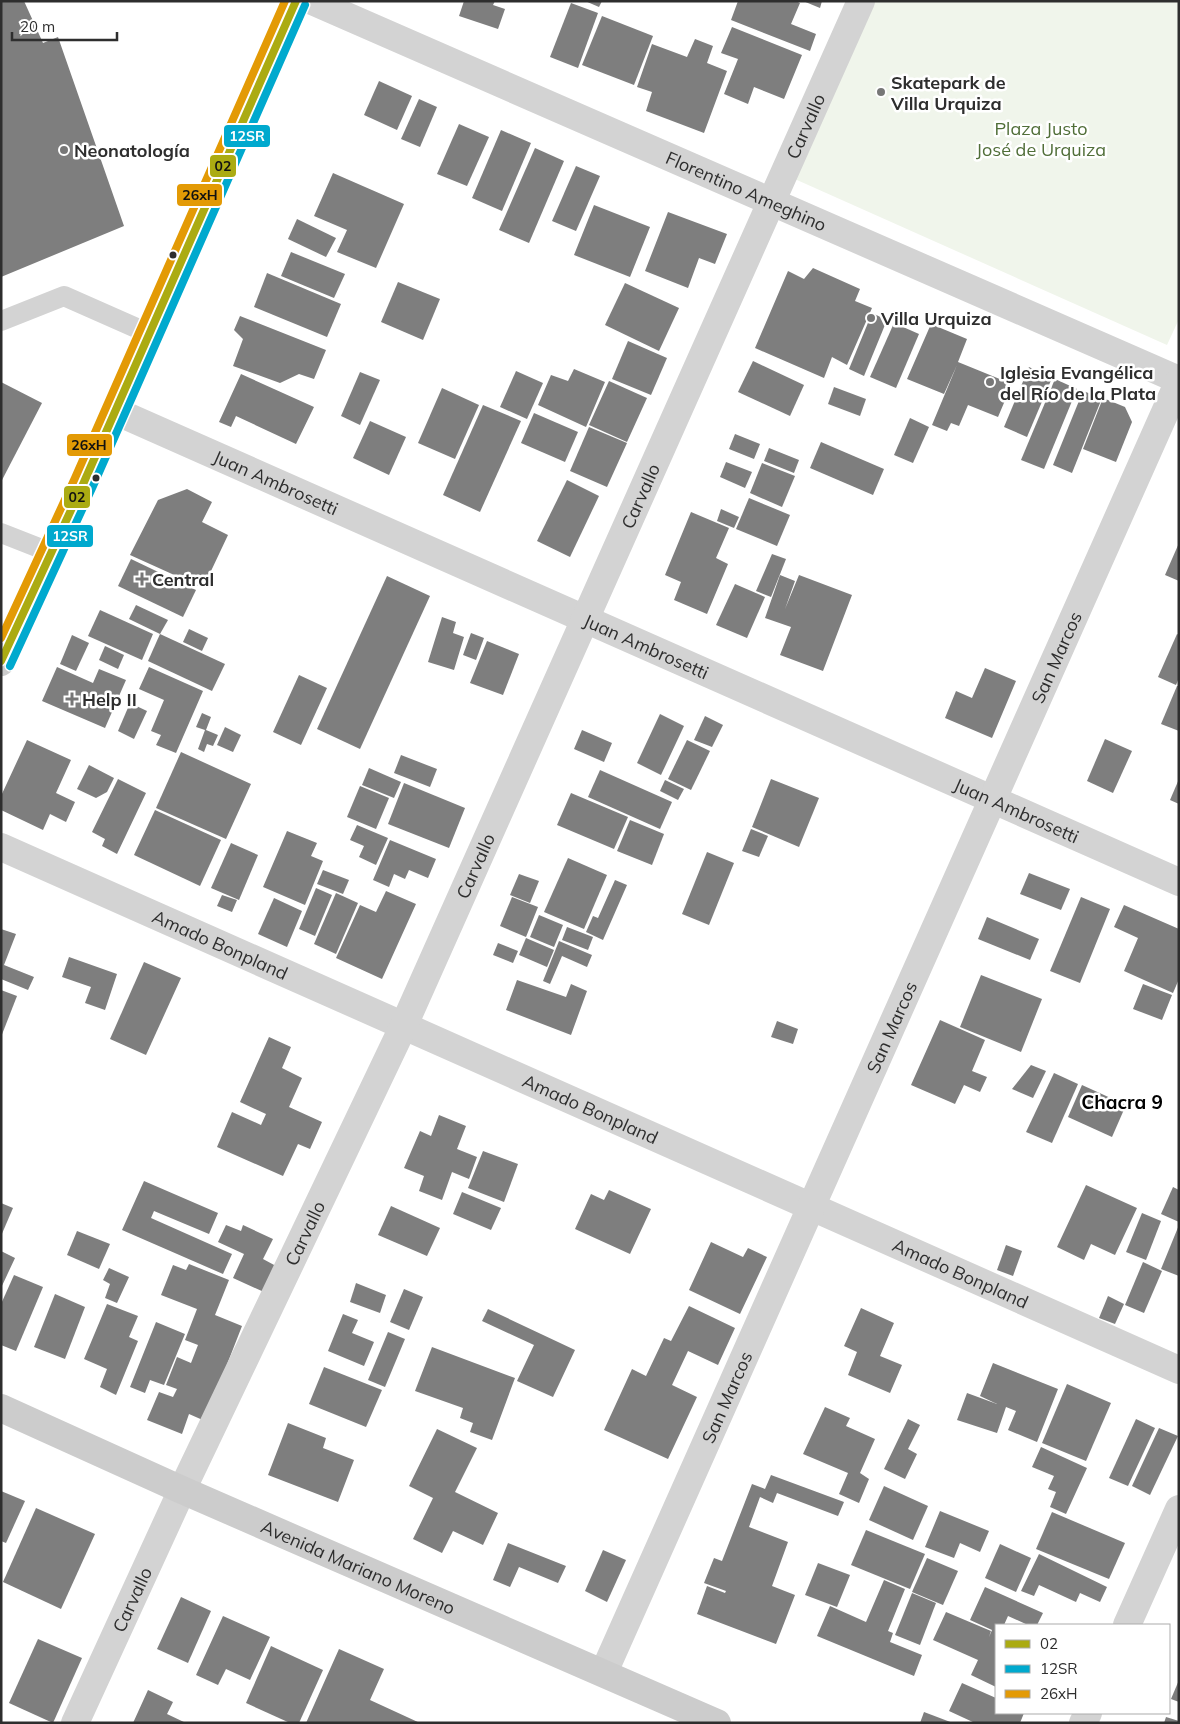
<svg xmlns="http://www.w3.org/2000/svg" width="1180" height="1724" viewBox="0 0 1180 1724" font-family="Mulish,sans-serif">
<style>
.green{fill:#f0f5eb}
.building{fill:#7e7e7e}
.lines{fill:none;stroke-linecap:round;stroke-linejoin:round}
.service{stroke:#d3d3d3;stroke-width:20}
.minor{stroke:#d3d3d3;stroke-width:28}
.secondary{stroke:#ccc;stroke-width:28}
.bus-1-casing{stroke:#fff;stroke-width:11}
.bus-2-casing{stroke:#fff;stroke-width:11}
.bus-3-casing{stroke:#fff;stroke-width:11}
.bus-1{stroke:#abab12;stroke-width:8}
.bus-2{stroke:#00a9ce;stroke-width:8}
.bus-3{stroke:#e39a05;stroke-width:8}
.poi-dot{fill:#777;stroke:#fff;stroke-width:2}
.bus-dot{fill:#2e2e2e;stroke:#fff;stroke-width:2}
.labels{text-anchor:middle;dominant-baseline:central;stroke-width:5;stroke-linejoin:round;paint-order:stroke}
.poi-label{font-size:18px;font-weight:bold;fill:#2e2e2e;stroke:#fff;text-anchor:start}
.street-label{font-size:18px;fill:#2e2e2e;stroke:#fff}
.park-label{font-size:18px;fill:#506e38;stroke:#fff}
.neighbourhood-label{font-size:19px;font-weight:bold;fill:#000;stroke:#fff}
.line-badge{stroke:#fff;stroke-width:2}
.badge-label{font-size:14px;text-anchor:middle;font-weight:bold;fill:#fff}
.pale-badge-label{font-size:14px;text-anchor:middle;font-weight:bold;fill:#111}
</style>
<rect width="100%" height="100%" fill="#fff"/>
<polygon class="green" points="865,1 1179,1 1179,319 1167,345 788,176"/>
<g class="building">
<polygon points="1,1 24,1 43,43 58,37 124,226 1,277"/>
<polygon points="464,1 495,1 493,5 505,9 498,29 459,16"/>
<polygon points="585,1 602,1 599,7"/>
<polygon points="738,1 796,1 800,3 791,24 816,34 810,51 731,20"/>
<polygon points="803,1 822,1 820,8"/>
<polygon points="571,3 598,13 578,68 550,57"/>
<polygon points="602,16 653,36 634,85 582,65"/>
<polygon points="732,27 802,55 784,99 754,87 748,104 724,94 738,59 721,53"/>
<polygon points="695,39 713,46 707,63 727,71 704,133 646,111 652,92 637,87 652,44 687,57"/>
<polygon points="379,81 412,96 397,130 364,115"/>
<polygon points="419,99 437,107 420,147 401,139"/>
<polygon points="459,124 489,137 467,186 437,174"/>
<polygon points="501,130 531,143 502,211 472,198"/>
<polygon points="535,148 564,161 529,243 499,230"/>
<polygon points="576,166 600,176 576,231 552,221"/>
<polygon points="333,173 404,204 376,268 337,252 347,230 314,216"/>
<polygon points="594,205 650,227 630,277 574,255"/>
<polygon points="668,212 727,234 715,264 699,258 688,288 645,271"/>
<polygon points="297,219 336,238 326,257 288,239"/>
<polygon points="291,252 345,274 334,298 281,276"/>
<polygon points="813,268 860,289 855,301 872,308 847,365 832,357 824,378 755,348 788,271 804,279"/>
<polygon points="267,273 341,304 327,337 254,307"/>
<polygon points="398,282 440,299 423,340 381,322"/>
<polygon points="625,283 679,308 659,351 605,325"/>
<polygon points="872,313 887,320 864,376 849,369"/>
<polygon points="240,316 326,350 314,379 299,374 280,383 233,366 243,339 234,330"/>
<polygon points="894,323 919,334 896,388 870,377"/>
<polygon points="931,324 967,339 958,362 1012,384 998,417 968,405 959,426 951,423 947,431 932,425 957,365 944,394 907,379"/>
<polygon points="628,341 667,358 651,395 612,379"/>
<polygon points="753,361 804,385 790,416 738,392"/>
<polygon points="1029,367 1052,378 1027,437 1004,427"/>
<polygon points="574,369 605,382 586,427 538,405 551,375 568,381"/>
<polygon points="516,371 543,383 527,419 500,407"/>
<polygon points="360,372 380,380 360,425 341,416"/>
<polygon points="241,374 314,407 296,444 236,416 231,427 219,422"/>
<polygon points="1055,379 1077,389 1044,469 1021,460"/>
<polygon points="609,381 647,398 627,442 589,425"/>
<polygon points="1,382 42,403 1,482"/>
<polygon points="834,387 866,399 860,416 828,404"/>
<polygon points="442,388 479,405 455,459 418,443"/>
<polygon points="1083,391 1102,398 1072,473 1053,465"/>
<polygon points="1103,398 1125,407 1132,422 1116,462 1083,449"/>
<polygon points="483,405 521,421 480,512 443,495"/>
<polygon points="534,413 578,432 565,462 521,443"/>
<polygon points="910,418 929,427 913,463 894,455"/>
<polygon points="370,421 406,437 389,475 353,458"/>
<polygon points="589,427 627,443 607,487 570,471"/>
<polygon points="735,434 760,444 754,459 729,449"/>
<polygon points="821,442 884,469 873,495 810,468"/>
<polygon points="769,448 799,460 794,473 764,461"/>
<polygon points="726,462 752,472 745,488 720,477"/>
<polygon points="762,463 795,476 782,507 750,493"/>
<polygon points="567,480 599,496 570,557 537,541"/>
<polygon points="187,489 212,502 202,522 228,535 203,588 130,555 158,500"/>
<polygon points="749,498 790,515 777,546 736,529"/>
<polygon points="721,509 739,517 734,528 717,521"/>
<polygon points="691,512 729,528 716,558 728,564 707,614 674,600 681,582 665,575"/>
<polygon points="1179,543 1179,581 1165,575"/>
<polygon points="772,554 786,559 771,597 756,591"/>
<polygon points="131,559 196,590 183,617 118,586"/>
<polygon points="780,575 795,581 785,609 799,575 852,595 823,671 780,655 791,627 765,618"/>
<polygon points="387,576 430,596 360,749 317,729"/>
<polygon points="735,584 765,597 747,638 716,625"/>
<polygon points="136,605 168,620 160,634 129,619"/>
<polygon points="100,610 153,634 142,660 88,636"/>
<polygon points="442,617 456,622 453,633 464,637 454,670 428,662"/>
<polygon points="189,629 208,638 202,651 183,642"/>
<polygon points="471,633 484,638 476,660 463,655"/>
<polygon points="160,634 225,664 212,691 148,661"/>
<polygon points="1177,634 1179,635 1179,678 1176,685 1158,677"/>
<polygon points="72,635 89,643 76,671 60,664"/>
<polygon points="487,641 519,654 503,695 470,683"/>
<polygon points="105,646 124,655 118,669 99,660"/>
<polygon points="57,667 93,683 99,669 126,680 105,728 42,701"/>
<polygon points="149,667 203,691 176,753 156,745 161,735 151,731 164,700 139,689"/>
<polygon points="985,668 1016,681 992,738 945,718 956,691 972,698"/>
<polygon points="299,675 327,688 301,745 273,732"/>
<polygon points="1177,686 1179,686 1179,731 1161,724"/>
<polygon points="130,703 147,711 134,739 118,731"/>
<polygon points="202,713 211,717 206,730 218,735 213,746 207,744 204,752 198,749 205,730 196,727"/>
<polygon points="660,714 684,726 661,775 637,763"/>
<polygon points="705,716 723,725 712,747 694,740"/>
<polygon points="225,727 241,735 233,752 217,745"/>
<polygon points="582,730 612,743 604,762 574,749"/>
<polygon points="1105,739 1132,751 1113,793 1087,781"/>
<polygon points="27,740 71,760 56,793 75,802 66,822 50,814 43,830 1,810 1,796"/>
<polygon points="687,740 710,751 691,790 668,779"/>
<polygon points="181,752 251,784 226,839 156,808"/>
<polygon points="401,755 437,769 430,787 394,773"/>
<polygon points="89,765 114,778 107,792 96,798 77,789"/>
<polygon points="369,768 401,782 394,798 362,785"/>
<polygon points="600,770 672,802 660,829 588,797"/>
<polygon points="118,779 146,793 117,854 102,846 105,839 92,832"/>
<polygon points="771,779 819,798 799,847 752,827"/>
<polygon points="1179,779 1179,804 1170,800"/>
<polygon points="665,780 684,789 678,800 660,791"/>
<polygon points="404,783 465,808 449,848 388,824"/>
<polygon points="360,786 389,798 376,829 347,817"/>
<polygon points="571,793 628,817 614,849 557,825"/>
<polygon points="155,810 221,840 200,886 134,855"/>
<polygon points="630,820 664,834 652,865 617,851"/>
<polygon points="357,825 388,838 376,865 359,857 364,846 350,840"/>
<polygon points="751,829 768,836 759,857 742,851"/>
<polygon points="287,831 317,843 311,856 323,861 305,905 263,887"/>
<polygon points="390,840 436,859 428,878 409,870 405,879 394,874 389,887 373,880"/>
<polygon points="231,843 258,855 239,900 211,888"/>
<polygon points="707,852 734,863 709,925 682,914"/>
<polygon points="568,858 607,875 584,929 544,912"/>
<polygon points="323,870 349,880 343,894 317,884"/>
<polygon points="1029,873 1070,889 1061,910 1020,894"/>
<polygon points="519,874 539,881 530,903 510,895"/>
<polygon points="615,880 627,885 603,940 586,932 593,916 598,918"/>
<polygon points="316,888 332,895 315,936 299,929"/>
<polygon points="386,891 416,904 382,979 336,958 360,905 376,912"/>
<polygon points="336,893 358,903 336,954 314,944"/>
<polygon points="222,895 237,900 232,912 217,906"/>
<polygon points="512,897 538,907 526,937 500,926"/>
<polygon points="1081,897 1110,909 1080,983 1050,971"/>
<polygon points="274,898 302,911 287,947 258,934"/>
<polygon points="1124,905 1179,929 1179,979 1173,993 1124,971 1138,938 1114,927"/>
<polygon points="539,915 563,925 554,947 530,937"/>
<polygon points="987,917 1039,939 1030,960 978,939"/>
<polygon points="567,927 593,937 588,950 562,940"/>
<polygon points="1,929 16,934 4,965 34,977 28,990 1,979"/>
<polygon points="526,938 554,950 547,967 519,955"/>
<polygon points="559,941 592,955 587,967 562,956 550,984 543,981"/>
<polygon points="498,943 518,951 513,963 493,955"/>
<polygon points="69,957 117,974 105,1010 85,1003 91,987 62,977"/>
<polygon points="144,962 181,978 146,1055 110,1039"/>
<polygon points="981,975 1042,999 1021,1052 960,1027"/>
<polygon points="517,980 566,997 571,984 587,991 571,1035 506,1010"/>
<polygon points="1143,984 1172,995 1162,1020 1133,1009"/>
<polygon points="1,990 17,996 1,1037"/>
<polygon points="940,1020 985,1040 972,1071 987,1077 980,1092 964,1085 955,1104 911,1085"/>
<polygon points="777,1021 798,1029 793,1044 771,1037"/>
<polygon points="269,1037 291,1047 282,1068 302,1078 289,1107 322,1122 310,1149 298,1144 283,1176 217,1147 232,1112 261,1125 266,1114 240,1102"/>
<polygon points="1031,1065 1046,1071 1033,1098 1012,1089"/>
<polygon points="1054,1073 1078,1084 1052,1143 1026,1132"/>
<polygon points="1082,1085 1126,1105 1112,1137 1068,1117"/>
<polygon points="439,1115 466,1126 457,1149 477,1157 469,1179 452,1172 442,1200 419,1191 424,1176 404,1168 420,1131 431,1136"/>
<polygon points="483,1151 518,1164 504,1202 468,1188"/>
<polygon points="144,1181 218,1213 209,1234 154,1211 151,1218 232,1254 223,1274 122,1230"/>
<polygon points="1086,1185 1137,1208 1115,1255 1091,1244 1084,1260 1057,1247"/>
<polygon points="1173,1187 1179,1190 1179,1222 1161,1214"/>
<polygon points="609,1190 651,1209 630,1254 575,1229 591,1194 604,1200"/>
<polygon points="462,1192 501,1208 491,1230 453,1214"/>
<polygon points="1,1203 13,1208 1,1236"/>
<polygon points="391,1206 440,1228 427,1256 378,1235"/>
<polygon points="1142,1213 1161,1221 1146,1260 1126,1252"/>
<polygon points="226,1225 241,1231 243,1225 273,1239 263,1259 276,1266 264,1292 233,1278 244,1254 218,1242"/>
<polygon points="1179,1225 1179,1276 1161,1269"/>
<polygon points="77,1231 110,1244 99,1269 67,1255"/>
<polygon points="711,1242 743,1257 748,1248 767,1257 740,1314 689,1290"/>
<polygon points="1006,1245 1022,1251 1013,1276 997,1270"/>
<polygon points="1,1251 15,1258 1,1288"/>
<polygon points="1143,1262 1162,1271 1144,1313 1125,1305"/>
<polygon points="189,1264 229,1280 215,1315 242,1326 205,1421 189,1414 182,1434 147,1420 159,1392 173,1397 177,1389 166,1385 177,1357 191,1363 198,1345 185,1340 197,1309 161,1295 173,1265 186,1270"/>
<polygon points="109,1268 129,1277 117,1303 105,1298 110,1284 103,1280"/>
<polygon points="14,1275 43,1287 16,1351 1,1345 1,1304"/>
<polygon points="356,1283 386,1295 380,1313 350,1302"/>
<polygon points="404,1289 423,1297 409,1330 390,1322"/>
<polygon points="55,1294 85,1307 65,1359 34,1347"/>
<polygon points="1108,1296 1124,1304 1115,1324 1099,1318"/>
<polygon points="107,1304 138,1316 129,1337 138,1341 116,1395 100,1387 107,1369 84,1359"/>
<polygon points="689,1306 735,1328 718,1365 688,1351 672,1385 697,1397 668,1459 604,1430 632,1369 646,1376 664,1338 671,1341"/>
<polygon points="861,1308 894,1323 880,1356 902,1365 890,1393 848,1375 857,1352 844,1346"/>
<polygon points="488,1309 575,1350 553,1397 517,1381 534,1345 482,1321"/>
<polygon points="343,1314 358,1320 352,1333 374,1342 364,1366 328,1351"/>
<polygon points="156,1322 185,1334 164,1385 150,1380 145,1393 130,1387"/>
<polygon points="388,1332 405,1339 385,1387 368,1380"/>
<polygon points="432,1347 515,1378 492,1440 470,1432 473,1423 460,1418 463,1408 415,1391"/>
<polygon points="993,1363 1058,1389 1037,1442 1008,1430 1016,1411 1006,1407 997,1433 957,1420 967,1393 997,1404 980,1396"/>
<polygon points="324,1367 382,1390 366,1427 309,1404"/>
<polygon points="1067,1384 1111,1403 1086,1461 1042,1443"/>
<polygon points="825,1407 850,1418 846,1426 875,1439 860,1473 869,1479 859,1503 839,1494 848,1473 803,1454"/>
<polygon points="908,1419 920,1425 908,1449 917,1454 905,1479 884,1469"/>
<polygon points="1136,1419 1155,1428 1128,1486 1109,1478"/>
<polygon points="288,1423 326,1438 323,1448 354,1460 338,1502 268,1475"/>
<polygon points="1159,1428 1178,1436 1150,1495 1132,1486"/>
<polygon points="437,1429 477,1448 455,1492 498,1513 483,1545 453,1531 442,1553 413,1539 433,1498 409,1486"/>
<polygon points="1041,1447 1087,1468 1066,1514 1050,1507 1056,1492 1048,1489 1054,1476 1032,1467"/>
<polygon points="771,1475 844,1502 838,1516 777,1493 773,1503 760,1497 749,1527 788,1542 772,1586 795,1595 776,1644 697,1614 707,1586 725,1593 726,1591 704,1583 714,1558 722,1561 752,1484 765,1489"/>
<polygon points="884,1486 928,1506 913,1540 869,1520"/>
<polygon points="1,1491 25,1501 6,1543 1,1541"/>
<polygon points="36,1508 95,1534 61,1609 3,1582"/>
<polygon points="940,1511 989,1531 980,1552 960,1543 954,1558 925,1547"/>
<polygon points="1052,1512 1125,1543 1109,1579 1036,1549"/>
<polygon points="866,1530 925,1554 910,1589 851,1565"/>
<polygon points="508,1543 566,1566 558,1583 519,1567 510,1587 493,1580"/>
<polygon points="1000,1544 1031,1558 1016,1592 985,1578"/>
<polygon points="603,1550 626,1560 607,1602 585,1591"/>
<polygon points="1039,1554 1107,1587 1100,1602 1080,1593 1076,1602 1039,1585 1034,1596 1021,1591"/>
<polygon points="927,1558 958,1571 943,1605 912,1592"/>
<polygon points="818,1563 850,1575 837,1607 805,1595"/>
<polygon points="884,1580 905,1589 888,1631 893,1633 890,1642 922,1655 914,1676 817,1636 830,1606 866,1622"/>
<polygon points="985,1587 1043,1613 1037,1625 1028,1625 1008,1616 1004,1625 996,1625 996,1687 971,1675 978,1660 933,1640 946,1612 991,1631 989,1637 992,1630 970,1620"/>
<polygon points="912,1593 936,1603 920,1645 895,1635"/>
<polygon points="181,1597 211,1611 188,1663 157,1649"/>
<polygon points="223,1616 270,1637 250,1680 226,1669 218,1685 196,1675"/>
<polygon points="38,1639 82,1658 53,1723 9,1703"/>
<polygon points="271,1646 323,1670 299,1723 290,1723 246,1703"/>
<polygon points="339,1649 384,1669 370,1700 420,1723 306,1723"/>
<polygon points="1179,1680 1179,1702 1171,1699"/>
<polygon points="962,1683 996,1698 996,1713 1024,1713 1020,1723 975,1723 949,1711"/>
<polygon points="148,1690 173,1702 167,1714 186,1723 133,1723"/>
<polygon points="924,1712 953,1723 920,1723"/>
<polygon points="1166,1717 1179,1721 1179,1723 1164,1723"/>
</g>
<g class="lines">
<g class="service">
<polyline points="1,321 64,296 150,334"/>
<polyline points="1,533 52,553"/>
</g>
<g class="minor">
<path id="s1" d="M312,1L1179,380"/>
<path id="s2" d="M115,411L1179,882"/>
<path id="s3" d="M1,847L1179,1370"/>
<polyline points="1127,1625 1179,1509"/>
<path id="s4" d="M604,1672L1179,381"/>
<path id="s5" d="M75,1723L182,1490L404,1025L861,1"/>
<polyline points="1083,1723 1088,1713"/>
</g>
<g class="secondary">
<polyline points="1,662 84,482 296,1"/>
<path id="s6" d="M1,1408L182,1490L717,1723"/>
</g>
<defs>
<polyline id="bus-1" points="1,661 84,482 296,1"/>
<polyline id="bus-2" points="10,666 93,486 305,5"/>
<polyline id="bus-3" points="1,638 75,478 285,1"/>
</defs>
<use href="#bus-1" class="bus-1-casing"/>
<use href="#bus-2" class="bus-2-casing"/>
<use href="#bus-3" class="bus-3-casing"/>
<use href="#bus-1" class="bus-1"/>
<use href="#bus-2" class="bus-2"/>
<use href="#bus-3" class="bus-3"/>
</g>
<g class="poi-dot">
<circle cx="881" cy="92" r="5"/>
<circle cx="64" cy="150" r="5"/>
<circle cx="871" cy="318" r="5"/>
<circle cx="990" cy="382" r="5"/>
<path d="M139.5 571.5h5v5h5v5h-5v5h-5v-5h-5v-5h5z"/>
<path d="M69.5 691.5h5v5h5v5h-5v5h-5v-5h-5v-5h5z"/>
</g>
<g class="bus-dot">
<circle cx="173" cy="255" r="4.5"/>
<circle cx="96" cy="478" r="4.5"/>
</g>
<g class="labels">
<g class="poi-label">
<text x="891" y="82">Skatepark de<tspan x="891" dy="21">Villa Urquiza</tspan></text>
<text x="74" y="150">Neonatología</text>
<text x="881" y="318">Villa Urquiza</text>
<text x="1000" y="372">Iglesia Evangélica<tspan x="1000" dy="21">del Río de la Plata</tspan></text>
<text x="152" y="579">Central</text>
<text x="82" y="699">Help II</text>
</g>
<g class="street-label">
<text stroke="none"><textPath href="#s5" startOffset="1756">Carvallo</textPath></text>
<text stroke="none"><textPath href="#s1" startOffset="474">Florentino Ameghino</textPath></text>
<text stroke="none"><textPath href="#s2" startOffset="176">Juan Ambrosetti</textPath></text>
<text stroke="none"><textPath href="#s5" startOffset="1351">Carvallo</textPath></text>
<text stroke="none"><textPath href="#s2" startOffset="581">Juan Ambrosetti</textPath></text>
<text stroke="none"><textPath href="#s4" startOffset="1111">San Marcos</textPath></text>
<text stroke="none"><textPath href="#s2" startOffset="986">Juan Ambrosetti</textPath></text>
<text stroke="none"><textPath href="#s5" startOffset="946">Carvallo</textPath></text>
<text stroke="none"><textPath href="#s3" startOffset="240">Amado Bonpland</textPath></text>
<text stroke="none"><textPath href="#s4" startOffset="706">San Marcos</textPath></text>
<text stroke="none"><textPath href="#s3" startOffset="645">Amado Bonpland</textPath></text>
<text stroke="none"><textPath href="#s5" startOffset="541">Carvallo</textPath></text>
<text stroke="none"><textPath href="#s3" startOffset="1050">Amado Bonpland</textPath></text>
<text stroke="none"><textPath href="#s4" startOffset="301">San Marcos</textPath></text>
<text stroke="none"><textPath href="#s6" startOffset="391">Avenida Mariano Moreno</textPath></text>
<text stroke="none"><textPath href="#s5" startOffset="136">Carvallo</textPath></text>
</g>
<g class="park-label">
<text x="1041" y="128">Plaza Justo<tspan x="1041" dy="21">José de Urquiza</tspan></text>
</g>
<g class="neighbourhood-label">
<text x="1122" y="1102">Chacra 9</text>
</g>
</g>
<g class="line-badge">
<rect x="223" y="124" width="48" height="24" rx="5" fill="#00a9ce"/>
<rect x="209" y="154" width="28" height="24" rx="5" fill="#abab12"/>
<rect x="176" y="183" width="47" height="24" rx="5" fill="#e39a05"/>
<rect x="66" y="433" width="47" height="24" rx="5" fill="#e39a05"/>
<rect x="63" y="485" width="28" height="24" rx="5" fill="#abab12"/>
<rect x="46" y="524" width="48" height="24" rx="5" fill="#00a9ce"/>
</g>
<g class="badge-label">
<text x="247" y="141">12SR</text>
<text x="70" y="541">12SR</text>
</g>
<g class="pale-badge-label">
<text x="223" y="171">02</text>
<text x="200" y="200">26xH</text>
<text x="89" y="450">26xH</text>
<text x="77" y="502">02</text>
</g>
<rect width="1180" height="1724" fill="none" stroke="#2e2e2e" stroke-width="5"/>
<rect x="995" y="1624" width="175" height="90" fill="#ffffff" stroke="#ababab"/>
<rect x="1005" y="1640" width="25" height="8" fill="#abab12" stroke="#ababab"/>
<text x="1040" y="1649" font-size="15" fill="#2e2e2e">02</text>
<rect x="1005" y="1665" width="25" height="8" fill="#00a9ce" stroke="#ababab"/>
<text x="1040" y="1674" font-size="15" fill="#2e2e2e">12SR</text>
<rect x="1005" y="1690" width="25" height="8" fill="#e39a05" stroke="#ababab"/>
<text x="1040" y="1699" font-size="15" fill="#2e2e2e">26xH</text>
<path d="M12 32v8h105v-8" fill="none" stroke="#2e2e2e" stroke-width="2.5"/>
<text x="20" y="32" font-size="15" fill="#2e2e2e" stroke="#ffffff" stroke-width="4" paint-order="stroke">20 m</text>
</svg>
